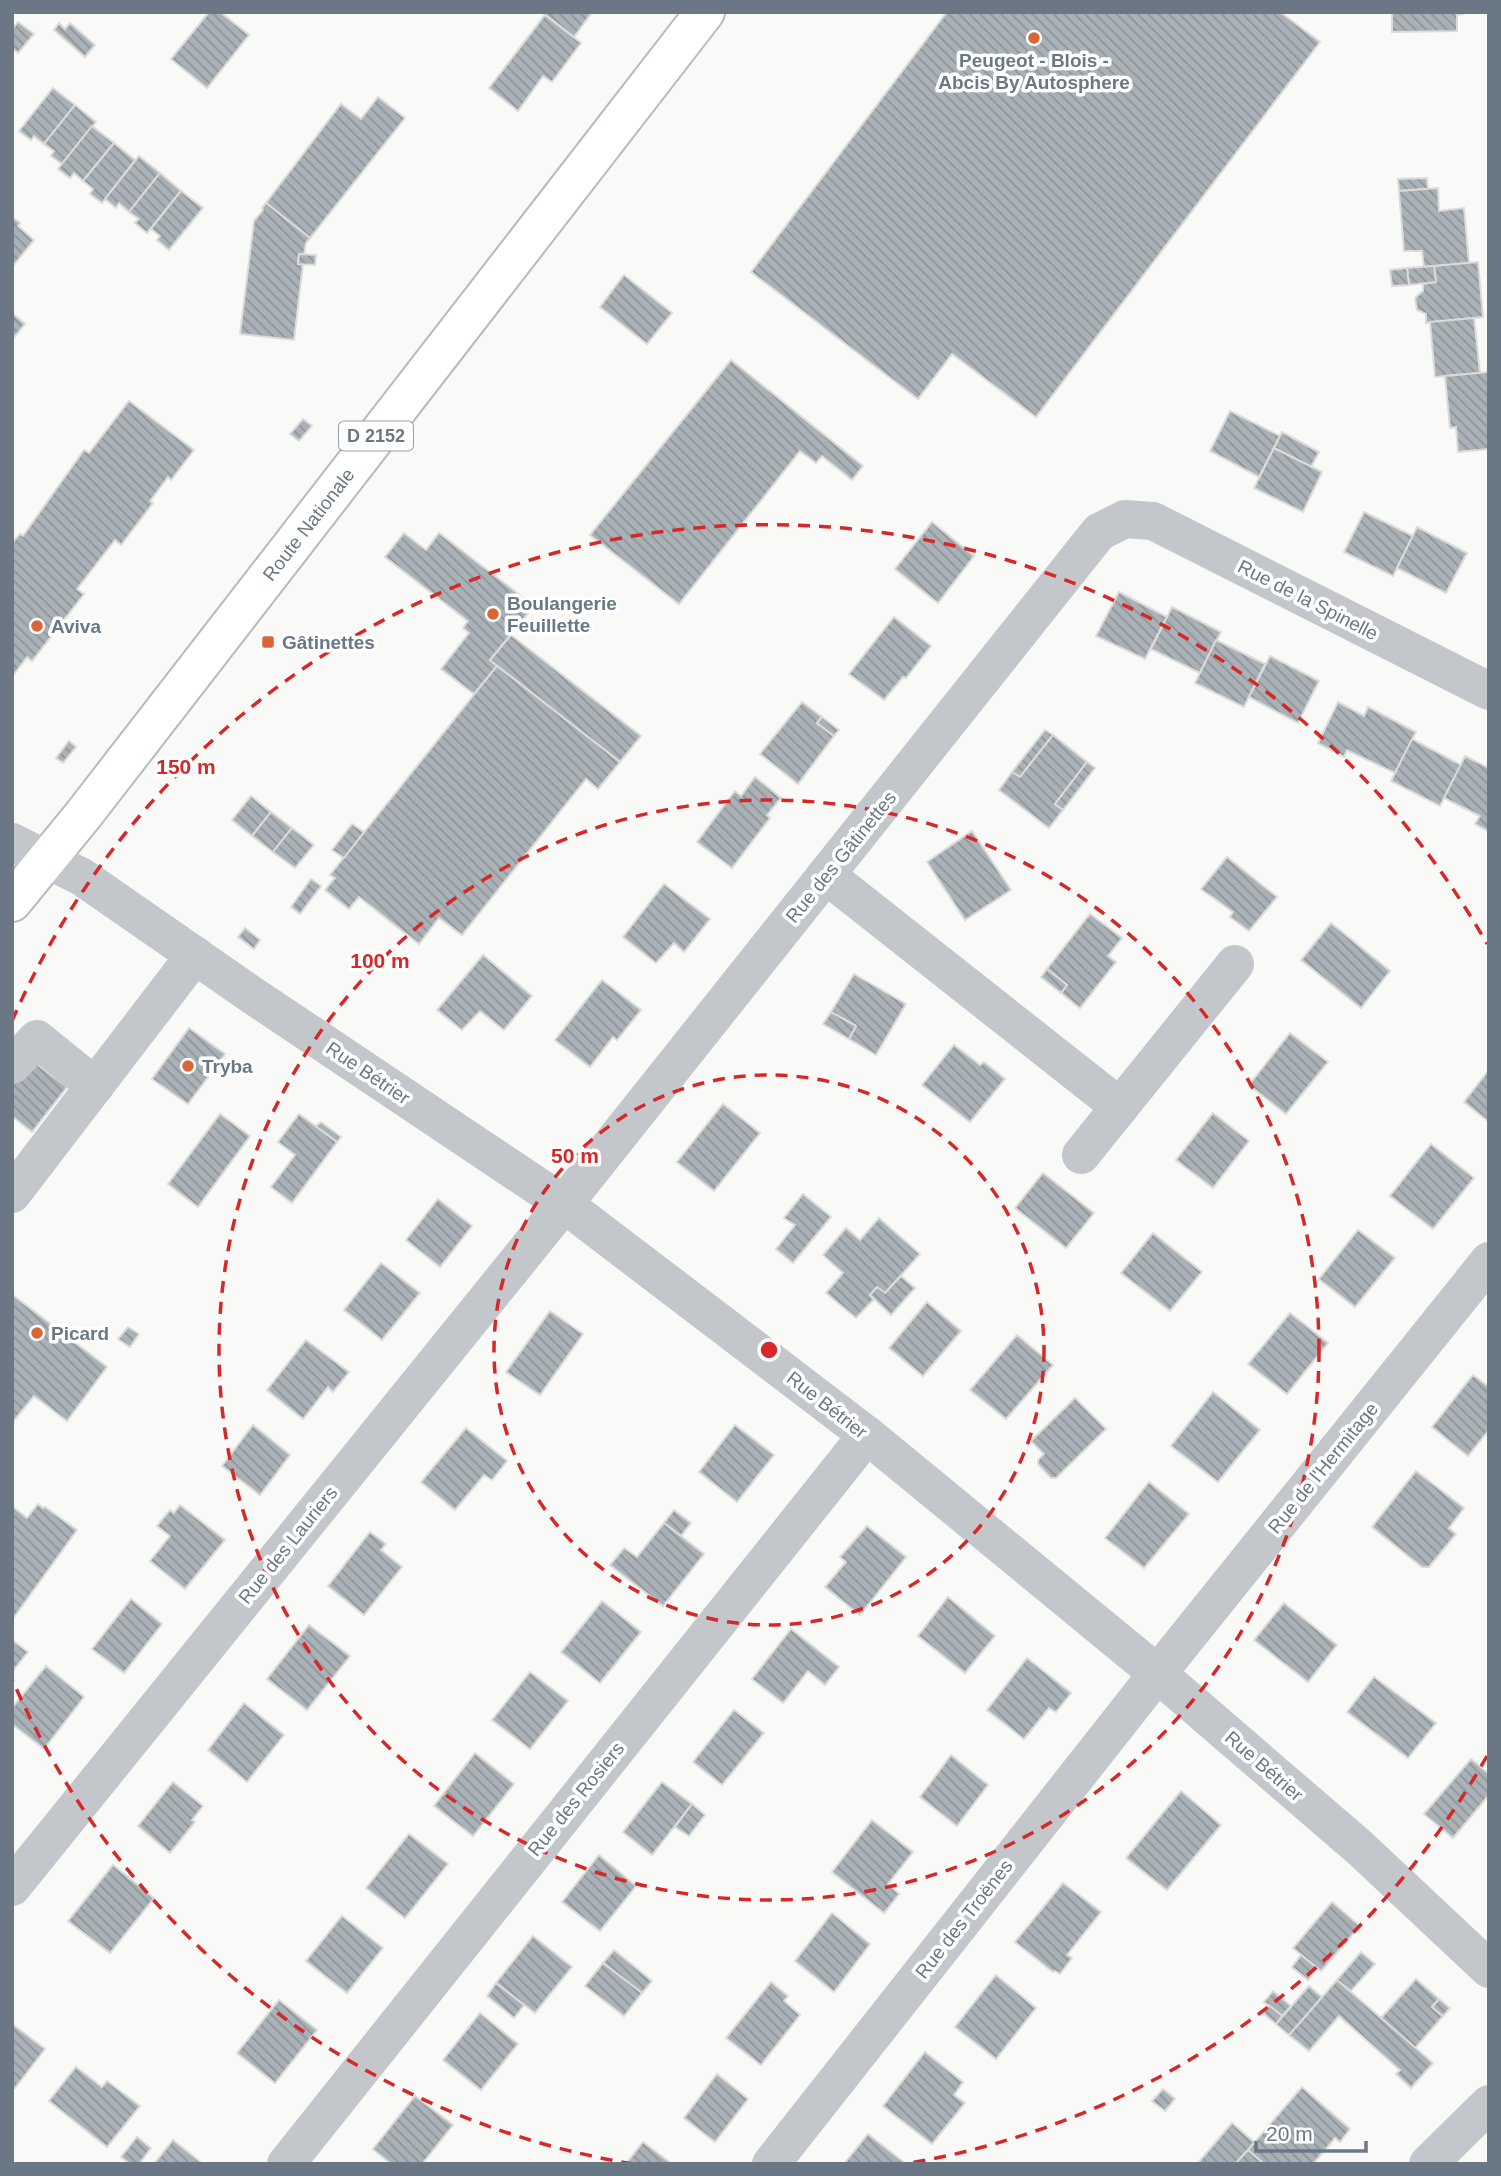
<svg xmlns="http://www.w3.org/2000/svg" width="1501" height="2176" viewBox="0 0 1501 2176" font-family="Helvetica,sans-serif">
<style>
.building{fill:url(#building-back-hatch);stroke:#dbdbd9;stroke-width:2}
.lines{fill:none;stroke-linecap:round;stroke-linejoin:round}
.major-casing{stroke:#b6babe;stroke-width:42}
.minor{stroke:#c3c6ca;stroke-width:38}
.major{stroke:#fff;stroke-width:38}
.ring{fill:none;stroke:#d62828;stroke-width:3.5;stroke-dasharray:12 9}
.poi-dot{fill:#da6536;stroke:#fff;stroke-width:2.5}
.labels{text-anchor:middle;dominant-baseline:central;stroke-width:7;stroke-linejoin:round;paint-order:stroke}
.shield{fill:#fff;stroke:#97a0aa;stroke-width:2}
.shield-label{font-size:18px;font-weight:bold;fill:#6a7886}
.poi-label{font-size:19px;font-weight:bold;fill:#6a7886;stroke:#fff;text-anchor:start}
.street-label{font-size:19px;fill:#6a7886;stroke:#fff}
.centre{fill:#d62828;stroke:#fff;stroke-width:3.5}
.ring-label{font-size:21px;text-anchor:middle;font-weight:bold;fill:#d62828;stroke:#fff;stroke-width:7;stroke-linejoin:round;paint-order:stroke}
</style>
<defs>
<pattern id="building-back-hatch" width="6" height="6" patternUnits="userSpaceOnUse" patternTransform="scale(1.75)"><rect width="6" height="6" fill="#aab1b7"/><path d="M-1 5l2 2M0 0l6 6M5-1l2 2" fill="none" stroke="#8e959a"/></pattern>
</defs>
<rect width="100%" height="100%" fill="#f9f9f7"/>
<g class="building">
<polygon points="209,12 220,12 249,35 207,88 171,59"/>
<polygon points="542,12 592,12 574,37"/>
<polygon points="947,12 1280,12 1320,42 1036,417 952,354 918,399 751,272"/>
<polygon points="1392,12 1464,12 1464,14 1457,15 1457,31 1392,32"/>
<polygon points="545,15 581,43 552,82 543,76 518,111 489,88"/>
<polygon points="18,22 34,34 18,53 12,48 12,29"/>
<polygon points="59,23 65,29 70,23 95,45 85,57 54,30"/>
<polygon points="53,88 75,105 44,144 34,136 31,140 19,131"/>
<polygon points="378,97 405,118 310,238 266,203 341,104 361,119"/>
<polygon points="75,105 96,122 62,164 51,156 54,151 44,144"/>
<polygon points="92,126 114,143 83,181 74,173 70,178 58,169"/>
<polygon points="114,143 135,160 102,203 90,194 93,189 83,181"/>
<polygon points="139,156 160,173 129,212 119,203 116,208 105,199"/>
<polygon points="160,173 181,191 147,233 135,223 139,219 129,212"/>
<polygon points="1427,178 1428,189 1399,191 1398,179"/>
<polygon points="1438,188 1439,211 1464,208 1469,263 1424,267 1422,251 1404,251 1399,191"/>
<polygon points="181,191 203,208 169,250 157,240 160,236 151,229"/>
<polygon points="266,203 310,238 306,243 304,254 299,254 298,264 303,264 294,340 240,334 254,221 263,210 262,208"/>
<polygon points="12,217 20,223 18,226 34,240 12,267"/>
<polygon points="299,254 316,255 315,265 298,264"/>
<polygon points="1478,262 1483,317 1426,323 1426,314 1417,310 1415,298 1423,291 1423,284 1436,282 1434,266"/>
<polygon points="1434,266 1436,282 1409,285 1407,268"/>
<polygon points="1407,268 1409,285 1392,286 1390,270"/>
<polygon points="624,275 672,313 647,344 600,307"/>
<polygon points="12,313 25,324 12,340"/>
<polygon points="1474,318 1480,373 1435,377 1430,322"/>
<polygon points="731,360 863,466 852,480 822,456 816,463 800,451 679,604 590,535"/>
<polygon points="1489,372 1489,449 1458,452 1456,427 1450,428 1445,376"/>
<polygon points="129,401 194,450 171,480 168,477 150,501 153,503 121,545 115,540 77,589 84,594 32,661 27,657 12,677 12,543 20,534 23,536 84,450 89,453"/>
<polygon points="1230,411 1280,436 1259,477 1210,451"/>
<polygon points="303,419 312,426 299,441 290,434"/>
<polygon points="1282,432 1319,452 1311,467 1274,448"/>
<polygon points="1274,448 1322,472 1303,512 1254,488"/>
<polygon points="1364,512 1413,536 1393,576 1344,552"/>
<polygon points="932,522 974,556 938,603 895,569"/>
<polygon points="1417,527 1467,553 1446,593 1397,568"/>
<polygon points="404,533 426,550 439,533 534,606 490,660 497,666 474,694 441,669 469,633 463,628 468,621 385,557"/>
<polygon points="1119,592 1167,617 1145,659 1096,636"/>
<polygon points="1172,607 1221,632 1200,673 1151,649"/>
<polygon points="894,617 931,646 906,678 903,677 884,700 849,674"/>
<polygon points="511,635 641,736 620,762 490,660"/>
<polygon points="1216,640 1265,664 1244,707 1195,683"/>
<polygon points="1270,656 1319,681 1298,723 1249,697"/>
<polygon points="497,666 620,762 598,789 586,779 462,935 439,918 419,944 359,897 349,909 325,890 335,878 330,875"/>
<polygon points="802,702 822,717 817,723 834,736 798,784 760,754"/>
<polygon points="1338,702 1364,716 1368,707 1416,732 1395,773 1347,750 1344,757 1318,743"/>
<polygon points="822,717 839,730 834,736 817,723"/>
<polygon points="1045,730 1053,735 1020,777 1012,772"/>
<polygon points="1053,735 1087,762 1055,804 1063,810 1049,828 999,790 1012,772 1020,777"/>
<polygon points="1412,739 1461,765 1440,806 1391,781"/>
<polygon points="69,741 76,747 63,763 56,758"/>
<polygon points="1465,756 1489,768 1488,831 1475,824 1480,816 1444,798"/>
<polygon points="1087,762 1095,768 1063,810 1055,804"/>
<polygon points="755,777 781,798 767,815 770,818 732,868 697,842 735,791 741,796"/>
<polygon points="251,796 271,812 252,836 232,820"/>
<polygon points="271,812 292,828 273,852 252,836"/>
<polygon points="352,824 364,832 344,858 332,850"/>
<polygon points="292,828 314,845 295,868 273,852"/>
<polygon points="972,831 1011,890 965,920 927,862"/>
<polygon points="1227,857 1277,897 1249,931 1230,917 1233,912 1201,889"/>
<polygon points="311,879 321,886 300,914 291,907"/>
<polygon points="664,884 710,919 684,952 674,943 656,963 623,937"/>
<polygon points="1090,914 1122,938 1108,956 1116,962 1080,1008 1061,993 1067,985 1047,969"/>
<polygon points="1331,923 1390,971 1361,1008 1301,960"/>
<polygon points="245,928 260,940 254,949 238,937"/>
<polygon points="483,955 532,996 504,1030 480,1011 462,1030 437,1010"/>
<polygon points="1047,969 1067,985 1061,993 1041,977"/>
<polygon points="854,974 906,1004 876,1055 849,1039 856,1026 831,1012"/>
<polygon points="602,980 641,1010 617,1040 613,1037 590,1067 555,1040"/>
<polygon points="831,1012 856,1026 849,1039 823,1024"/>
<polygon points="189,1028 225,1054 188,1104 152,1079"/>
<polygon points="1290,1033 1328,1062 1286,1114 1249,1085"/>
<polygon points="954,1045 980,1065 984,1062 1005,1079 970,1122 922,1085"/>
<polygon points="34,1062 67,1087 32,1132 12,1116 12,1077"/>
<polygon points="1489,1070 1489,1122 1464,1102"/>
<polygon points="723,1104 760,1133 714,1191 677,1162"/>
<polygon points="1213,1113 1249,1141 1213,1188 1176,1160"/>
<polygon points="220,1114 250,1136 198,1207 168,1184"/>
<polygon points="299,1114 337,1142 292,1203 271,1187 295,1155 278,1142"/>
<polygon points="321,1122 341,1137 337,1142 316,1126"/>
<polygon points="1431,1144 1474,1178 1433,1229 1390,1196"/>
<polygon points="1043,1173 1094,1213 1066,1248 1015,1208"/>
<polygon points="803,1194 831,1217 793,1263 776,1249 795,1225 784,1218"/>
<polygon points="438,1199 472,1226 440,1267 406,1240"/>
<polygon points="879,1218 920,1254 885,1293 877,1287 870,1295 874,1299 856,1318 826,1293 843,1273 823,1255 846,1228 860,1240"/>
<polygon points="1358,1230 1395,1258 1355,1307 1319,1279"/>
<polygon points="1153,1233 1202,1272 1170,1311 1121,1273"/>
<polygon points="381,1263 420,1293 382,1340 344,1310"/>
<polygon points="901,1276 915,1288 891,1315 870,1295 877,1287 885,1293"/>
<polygon points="14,1296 107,1367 67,1421 34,1396 12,1423 12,1299"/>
<polygon points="927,1302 961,1331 923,1376 889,1348"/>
<polygon points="550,1311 583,1334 540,1395 506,1372"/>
<polygon points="1290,1313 1328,1343 1287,1394 1248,1364"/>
<polygon points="128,1327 139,1334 130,1347 118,1339"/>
<polygon points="1017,1335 1053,1365 1006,1419 970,1390"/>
<polygon points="306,1340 349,1372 333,1392 328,1387 303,1419 267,1390"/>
<polygon points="1473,1375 1489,1387 1489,1430 1468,1456 1432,1427"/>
<polygon points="1213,1392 1260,1430 1218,1482 1171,1446"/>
<polygon points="1075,1398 1106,1429 1056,1478 1051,1478 1038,1464 1038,1460 1044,1454 1031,1441"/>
<polygon points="253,1425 290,1455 260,1495 222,1466"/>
<polygon points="735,1425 774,1455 737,1502 699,1472"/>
<polygon points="466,1428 507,1461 492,1480 484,1475 455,1510 421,1482"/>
<polygon points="1416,1471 1464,1508 1449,1528 1456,1534 1429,1567 1422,1567 1372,1527"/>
<polygon points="1149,1482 1189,1514 1144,1568 1105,1538"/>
<polygon points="38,1504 43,1508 45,1507 77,1530 12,1620 12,1506 27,1518"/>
<polygon points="180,1505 225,1540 185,1589 150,1561 170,1536 157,1526 170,1510 174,1513"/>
<polygon points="674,1510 691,1523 681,1536 664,1523"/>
<polygon points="664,1523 704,1554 663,1606 610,1565 624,1548 637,1557"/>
<polygon points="867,1526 906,1557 860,1615 825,1587 846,1562 840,1557"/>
<polygon points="370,1532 386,1544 381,1550 402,1567 364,1615 328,1586"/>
<polygon points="948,1597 995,1636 965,1673 918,1636"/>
<polygon points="131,1599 162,1624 124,1673 92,1649"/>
<polygon points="602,1601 641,1632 600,1683 561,1652"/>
<polygon points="1284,1603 1337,1645 1308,1682 1254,1640"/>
<polygon points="309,1625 350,1656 307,1710 267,1679"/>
<polygon points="791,1629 839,1667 825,1685 808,1671 783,1703 752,1679"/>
<polygon points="12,1640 28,1652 12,1672"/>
<polygon points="1027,1658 1071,1693 1056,1712 1049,1708 1024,1739 987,1710"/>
<polygon points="46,1666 84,1697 44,1749 12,1724 12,1708"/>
<polygon points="530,1672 568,1701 530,1749 492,1720"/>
<polygon points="1374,1677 1436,1723 1408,1758 1347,1712"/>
<polygon points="244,1703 284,1735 247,1782 208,1750"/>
<polygon points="734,1710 764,1733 722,1785 693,1762"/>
<polygon points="475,1753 514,1784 473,1836 434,1806"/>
<polygon points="951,1755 988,1785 957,1826 920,1797"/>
<polygon points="1471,1759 1489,1774 1489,1795 1453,1838 1424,1814"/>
<polygon points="173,1782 203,1806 192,1820 195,1822 170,1853 138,1826"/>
<polygon points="662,1782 692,1804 652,1855 623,1832"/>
<polygon points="1181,1791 1221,1825 1167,1890 1126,1858"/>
<polygon points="692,1804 705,1815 689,1836 675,1827"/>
<polygon points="872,1820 913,1852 888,1884 899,1894 884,1913 832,1872"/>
<polygon points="409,1834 448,1864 405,1918 366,1888"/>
<polygon points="599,1855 636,1886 600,1931 562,1902"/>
<polygon points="113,1865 154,1898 110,1953 68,1921"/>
<polygon points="1063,1883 1101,1912 1067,1955 1072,1958 1060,1974 1055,1971 1053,1972 1015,1942"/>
<polygon points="1332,1902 1360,1926 1321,1971 1293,1948"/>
<polygon points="832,1913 870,1944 834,1992 795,1961"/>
<polygon points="342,1916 383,1948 347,1993 306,1961"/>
<polygon points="533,1936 572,1967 535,2013 496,1983"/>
<polygon points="614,1950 652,1981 642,1993 603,1963"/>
<polygon points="1361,1952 1375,1964 1351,1991 1337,1980"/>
<polygon points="1301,1955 1317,1968 1308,1980 1292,1967"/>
<polygon points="603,1963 642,1993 624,2016 585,1986"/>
<polygon points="996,1975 1036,2008 996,2059 955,2027"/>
<polygon points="1416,1979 1439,1999 1432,2007 1443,2016 1415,2048 1381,2018"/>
<polygon points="1337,1980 1433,2063 1411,2088 1396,2074 1400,2070 1339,2016 1309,2051 1289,2035"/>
<polygon points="771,1982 788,1996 784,2001 800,2015 761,2065 726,2038"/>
<polygon points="496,1983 524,2005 514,2018 487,1996"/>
<polygon points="1309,1986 1322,1997 1289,2035 1276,2024"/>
<polygon points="1273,1991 1291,2006 1282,2016 1264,2002"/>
<polygon points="1439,1999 1450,2008 1443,2016 1432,2007"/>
<polygon points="279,2000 317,2030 275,2083 237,2053"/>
<polygon points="1269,2005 1282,2016 1276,2024 1263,2013"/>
<polygon points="480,2013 518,2044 481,2090 443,2060"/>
<polygon points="12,2024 45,2049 15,2088 12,2086"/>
<polygon points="925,2052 963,2082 954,2095 965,2103 932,2144 883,2106"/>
<polygon points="76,2067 102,2087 107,2081 140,2106 107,2147 49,2101"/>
<polygon points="717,2074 748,2099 715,2142 684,2118"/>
<polygon points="1302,2087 1350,2129 1340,2142 1335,2138 1313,2164 1264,2164 1248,2150"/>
<polygon points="1163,2089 1175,2099 1165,2111 1152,2101"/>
<polygon points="415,2096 453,2125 422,2164 391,2164 373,2149"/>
<polygon points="1232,2123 1254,2142 1248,2150 1235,2164 1197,2164"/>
<polygon points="868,2134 906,2164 844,2164"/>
<polygon points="137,2137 151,2148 139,2164 130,2164 121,2157"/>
<polygon points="173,2140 203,2164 154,2164"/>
<polygon points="643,2142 672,2164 626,2164"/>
<polygon points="1248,2150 1264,2164 1235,2164"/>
</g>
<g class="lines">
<defs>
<g id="major">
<path id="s1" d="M12,902L84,814L705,12"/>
</g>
</defs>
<use href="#major" class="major-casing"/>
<g class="minor">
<polyline points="12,842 82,877 249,993 564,1204 867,1435 1158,1674 1360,1848 1489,1969"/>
<polyline points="826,875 1120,1107"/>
<polyline points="12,1065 37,1039 95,1086"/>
<polyline points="1081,1155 1235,964"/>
<polyline points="12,1194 195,955"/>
<polyline points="12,1887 564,1204 1099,532 1125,519 1153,521 1489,691"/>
<polyline points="286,2164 867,1435"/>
<polyline points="771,2164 1142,1693 1489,1261"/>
<polyline points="1428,2164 1489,2104"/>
</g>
<use href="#major" class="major"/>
</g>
<g class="ring">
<circle cx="769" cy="1350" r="275"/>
<circle cx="769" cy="1350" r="550"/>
<path d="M1487 1756A825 825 0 0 1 905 2164M633 2164A825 825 0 0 1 12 1679M12 1021A825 825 0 0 1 1487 944"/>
</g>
<g class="poi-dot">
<circle cx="1034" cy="38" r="7"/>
<circle cx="493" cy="614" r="7"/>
<circle cx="37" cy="626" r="7"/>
<rect x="261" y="635" width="14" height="14" rx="3.5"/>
<circle cx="188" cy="1066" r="7"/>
<circle cx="37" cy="1333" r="7"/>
</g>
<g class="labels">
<rect class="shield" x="339" y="421.5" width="74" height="29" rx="5"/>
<g class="shield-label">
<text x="376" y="436">D 2152</text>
</g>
<g class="poi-label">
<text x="1034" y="60" text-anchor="middle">Peugeot - Blois -<tspan x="1034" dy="22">Abcis By Autosphere</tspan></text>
<text x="507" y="603">Boulangerie<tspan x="507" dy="22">Feuillette</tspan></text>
<text x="51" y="626">Aviva</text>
<text x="282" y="642">Gâtinettes</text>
<text x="202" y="1066">Tryba</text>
<text x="51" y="1333">Picard</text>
</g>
<g class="street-label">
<text stroke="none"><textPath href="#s1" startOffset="480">Route Nationale</textPath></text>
<text transform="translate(1308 600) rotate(27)">Rue de la Spinelle</text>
<text transform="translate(841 857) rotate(-51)">Rue des Gâtinettes</text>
<text transform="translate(368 1073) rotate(34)">Rue Bétrier</text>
<text transform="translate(827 1405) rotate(38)">Rue Bétrier</text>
<text transform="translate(1323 1468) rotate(-51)">Rue de l'Hermitage</text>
<text transform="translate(288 1545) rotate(-51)">Rue des Lauriers</text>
<text transform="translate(1264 1766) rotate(41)">Rue Bétrier</text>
<text transform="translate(576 1799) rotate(-51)">Rue des Rosiers</text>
<text transform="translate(964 1919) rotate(-52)">Rue des Troënes</text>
</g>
</g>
<circle cx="769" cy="1350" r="10" class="centre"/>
<g class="ring-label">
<text x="186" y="774">150 m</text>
<text x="380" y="968">100 m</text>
<text x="575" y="1163">50 m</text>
</g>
<rect width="1501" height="2176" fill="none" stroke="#6a7886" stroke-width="28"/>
<path d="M1256 2141v10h110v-10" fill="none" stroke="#6a7886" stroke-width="3.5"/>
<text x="1266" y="2141" font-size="21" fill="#6a7886" stroke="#ffffff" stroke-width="5" paint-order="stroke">20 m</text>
</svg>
